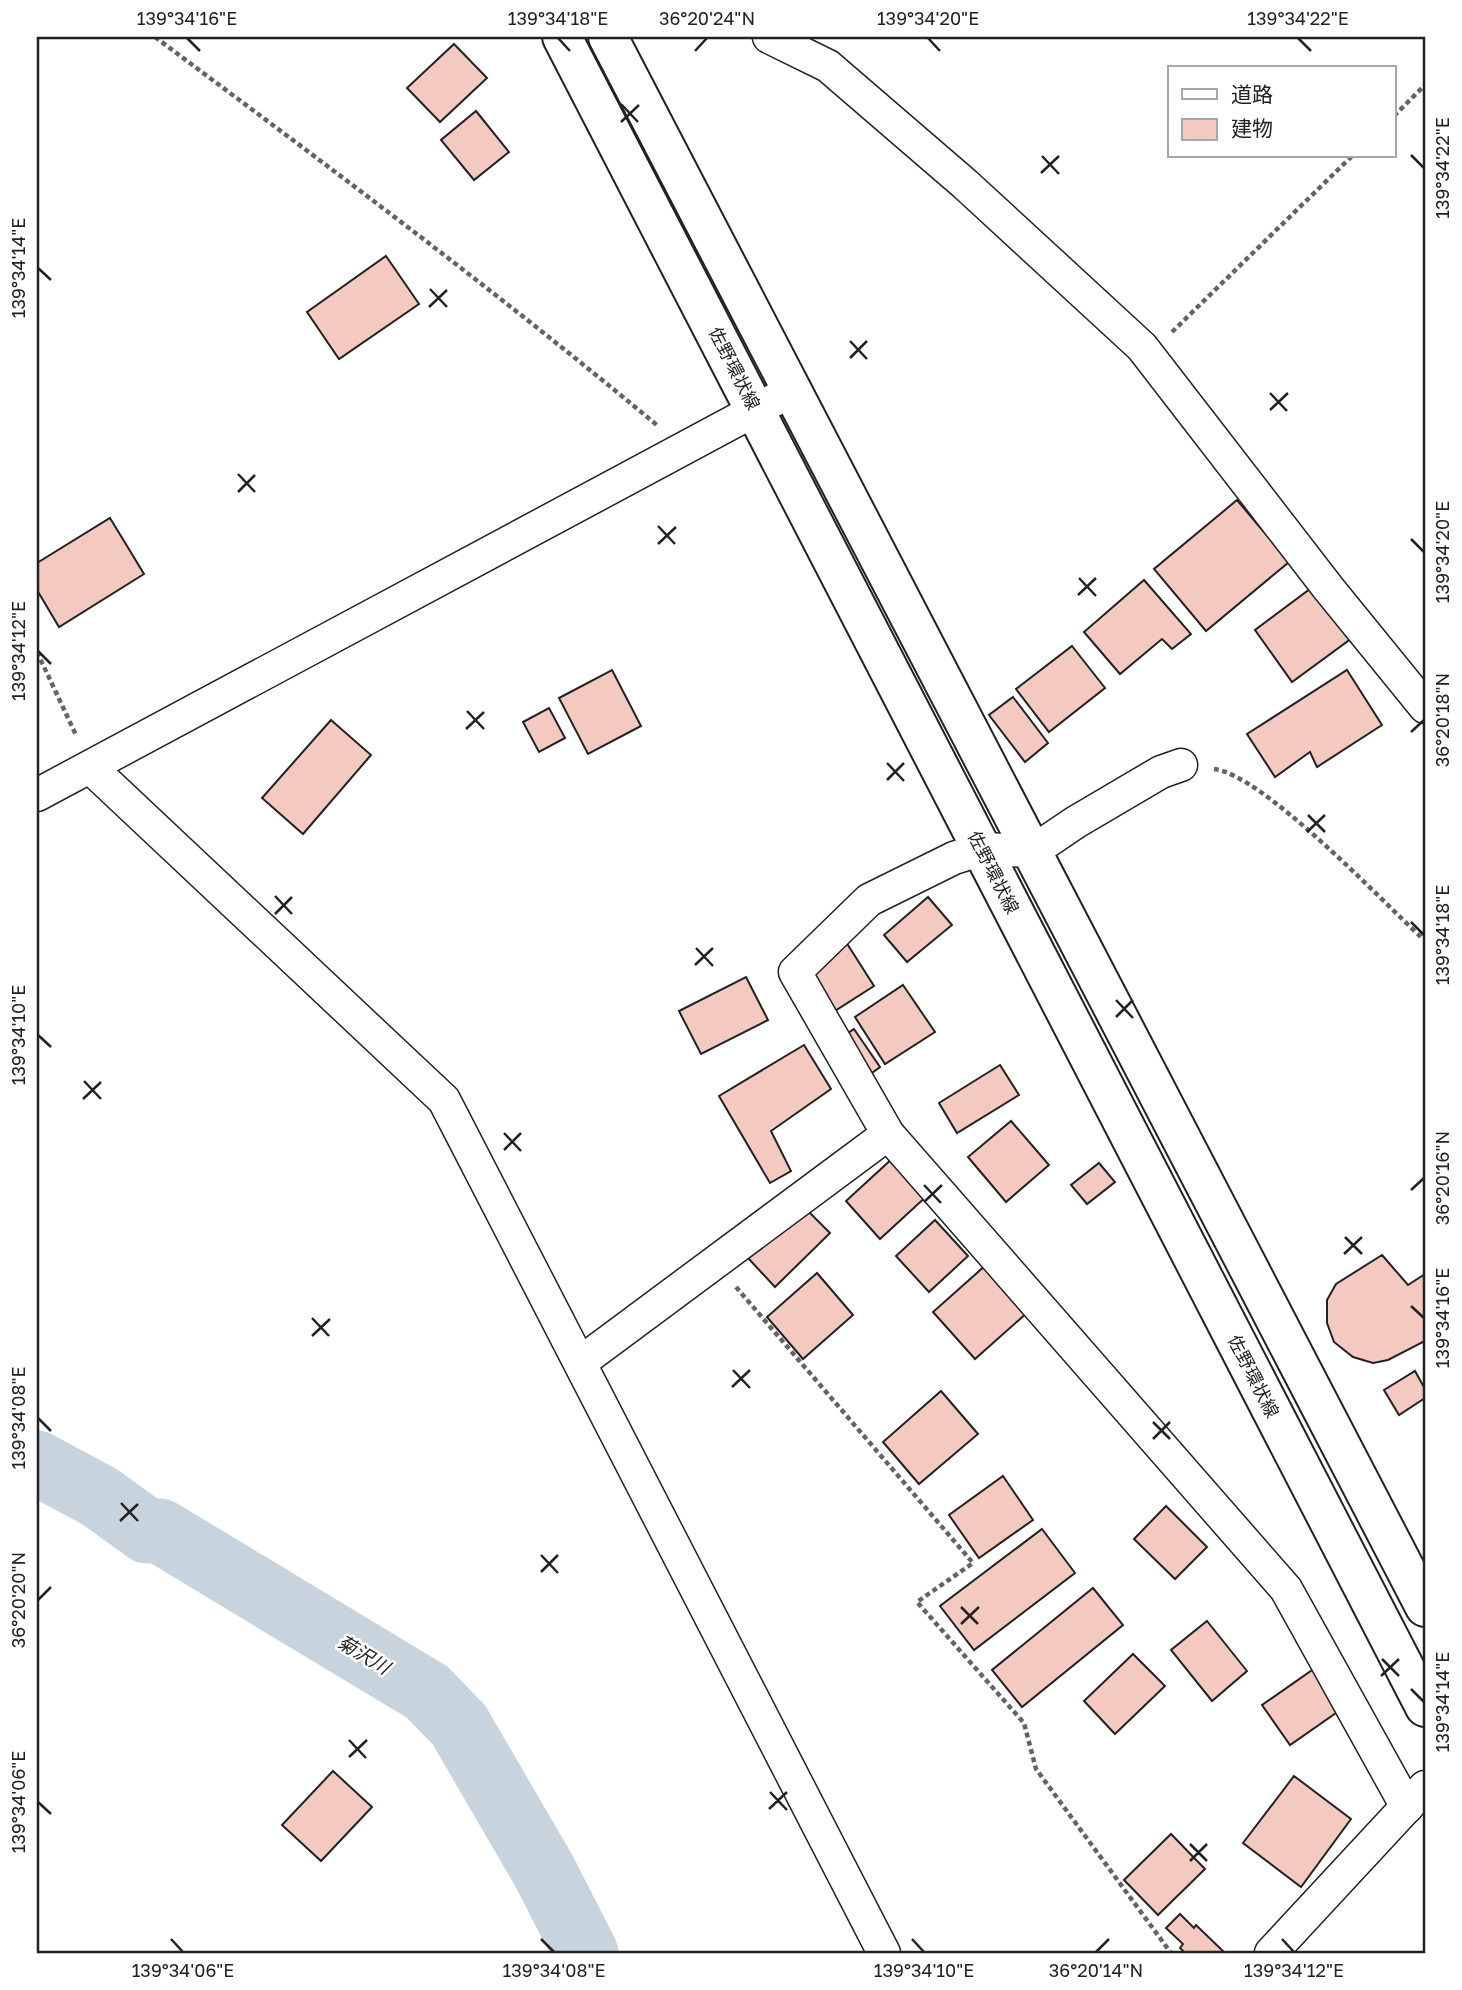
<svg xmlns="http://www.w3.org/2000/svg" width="1462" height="1990" viewBox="0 0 1462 1990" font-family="'Golos Text','Noto Sans JP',sans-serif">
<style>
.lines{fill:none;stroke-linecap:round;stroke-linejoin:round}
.river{stroke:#c7d3dd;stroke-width:65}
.building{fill:#f3c9c0;stroke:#222;stroke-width:2}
.street-casing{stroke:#222;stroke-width:35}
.secondary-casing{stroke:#222;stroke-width:42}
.path{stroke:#646464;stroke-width:4.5;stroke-dasharray:5 3.5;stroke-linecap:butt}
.street{stroke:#fff;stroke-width:32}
.secondary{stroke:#fff;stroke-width:38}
.ticks{fill:none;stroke:#222;stroke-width:2.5}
.labels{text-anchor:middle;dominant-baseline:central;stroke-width:5;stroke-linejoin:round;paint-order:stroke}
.street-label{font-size:18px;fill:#222;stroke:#fff}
.water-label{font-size:19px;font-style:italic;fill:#222;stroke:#fff}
.neatline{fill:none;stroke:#222;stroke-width:2.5}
.ticks-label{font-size:18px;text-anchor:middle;fill:#222}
</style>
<rect width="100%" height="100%" fill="#fff"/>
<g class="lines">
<polyline class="river" points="37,1463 100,1497 147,1531 160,1531 427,1692 459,1725 544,1871 586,1953"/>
</g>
<g class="building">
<polygon points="454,44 487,78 440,122 407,88"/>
<polygon points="476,111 509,152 474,180 441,140"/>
<polygon points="386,256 419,304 339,359 307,312"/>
<polygon points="1237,500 1289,562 1206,631 1154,569"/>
<polygon points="110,518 144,574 59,627 37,590 37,563"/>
<polygon points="1144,580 1191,634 1172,649 1162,639 1120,674 1084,632"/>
<polygon points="1314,586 1352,638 1292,682 1255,630"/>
<polygon points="1072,646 1105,688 1049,732 1016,689"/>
<polygon points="612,670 641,726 588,754 559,698"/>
<polygon points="1347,670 1382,725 1317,767 1310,752 1275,777 1247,734"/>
<polygon points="1013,697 1048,743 1025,762 989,715"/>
<polygon points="549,708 565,738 539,752 523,722"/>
<polygon points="331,720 371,755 303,834 262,798"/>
<polygon points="928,897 952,925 907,962 884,935"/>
<polygon points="846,942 874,986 830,1014 802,970"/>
<polygon points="746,977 768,1020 701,1054 679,1011"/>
<polygon points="903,985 935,1032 885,1064 855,1017"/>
<polygon points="854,1029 880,1067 864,1079 838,1040"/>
<polygon points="804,1045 831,1089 771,1131 791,1171 770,1183 719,1096"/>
<polygon points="1000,1065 1019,1095 957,1133 939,1103"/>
<polygon points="1011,1121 1049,1165 1006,1202 968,1157"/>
<polygon points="894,1157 929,1194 880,1239 846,1201"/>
<polygon points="1099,1163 1115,1182 1087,1204 1071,1185"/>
<polygon points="802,1205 830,1233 775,1287 748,1258"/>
<polygon points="935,1220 968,1256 929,1292 896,1256"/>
<polygon points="1382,1255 1408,1285 1425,1274 1425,1341 1388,1360 1373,1363 1353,1357 1334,1342 1327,1323 1327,1300 1336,1284"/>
<polygon points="987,1264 1029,1311 975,1359 933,1312"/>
<polygon points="817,1273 853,1315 803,1359 767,1317"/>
<polygon points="1415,1371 1425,1389 1425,1398 1399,1415 1384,1390"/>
<polygon points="941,1391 978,1434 919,1484 883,1442"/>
<polygon points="1003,1476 1033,1520 979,1558 949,1515"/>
<polygon points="1166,1506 1207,1547 1175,1579 1134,1539"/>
<polygon points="1042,1529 1075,1573 974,1650 940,1606"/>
<polygon points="1093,1588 1123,1625 1022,1707 992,1670"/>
<polygon points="1207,1621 1247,1671 1212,1701 1171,1650"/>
<polygon points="1133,1654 1165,1686 1115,1734 1084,1701"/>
<polygon points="1318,1666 1346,1706 1290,1745 1262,1705"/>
<polygon points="333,1771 372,1807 321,1861 282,1825"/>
<polygon points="1294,1776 1351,1819 1301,1887 1243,1843"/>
<polygon points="1171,1834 1205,1869 1158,1915 1124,1880"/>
<polygon points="1180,1914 1194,1928 1196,1925 1225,1953 1185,1953 1180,1948 1183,1944 1166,1928"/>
</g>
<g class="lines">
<defs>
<g id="street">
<polyline points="769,37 828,66 965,184 1142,347 1329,589 1425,707"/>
<polyline points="1181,765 1161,772 1076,822 1033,851 982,849 954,858 869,900 795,972 888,1134 1286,1589 1407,1807"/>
<polyline points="91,768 444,1100 884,1953"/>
<polyline points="37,795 791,391"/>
<polyline points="581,1362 888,1134"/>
<polyline points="1271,1953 1425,1787"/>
</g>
<g id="secondary">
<polyline points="562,37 1425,1707"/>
<polyline points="608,37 1425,1607"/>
</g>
</defs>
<use href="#street" class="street-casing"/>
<use href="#secondary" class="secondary-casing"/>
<g class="path">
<path d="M155,37C325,164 495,290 658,426"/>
<polyline points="1394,116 1425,85"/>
<polyline points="1172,332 1352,156"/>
<polyline points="37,652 76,735"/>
<path d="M1214,769C1263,775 1380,899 1421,937L1425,932"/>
<polyline points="736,1287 973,1563 917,1602 1024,1723 1036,1769 1171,1953"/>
</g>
<use href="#street" class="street"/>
<use href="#secondary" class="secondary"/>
</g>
<path class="ticks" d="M187,38L200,51M558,38L570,51M928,38L940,51M1298,38L1311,51M695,51L707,38M621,104L638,122M621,122L639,105M1411,155L1424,168M1042,156L1059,174M1041,173L1059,156M38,268L51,280M430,289L447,307M429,307L447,290M850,341L867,359M850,358L867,341M1270,393L1287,411M1270,410L1288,393M238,474L255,492M238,492L255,475M658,526L675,544M1411,539L1424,552M658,544L676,527M1079,578L1096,596M1078,595L1096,578M38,651L51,664M467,711L484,729M466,729L484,712M1411,732L1424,720M887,763L904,781M887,780L904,763M1308,815L1325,832M1307,832L1325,815M275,896L292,914M275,914L292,897M1411,922L1424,935M696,948L713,966M695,965L713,948M1116,1000L1133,1018M1116,1017L1133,1000M38,1035L51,1047M84,1081L101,1099M83,1099L101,1082M504,1133L521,1151M504,1150L521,1133M924,1185L941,1203M1411,1190L1424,1178M924,1202L942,1185M1345,1237L1362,1254M1344,1254L1362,1237M1411,1306L1424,1318M312,1318L329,1336M312,1336L330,1319M733,1370L750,1388M732,1387L750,1370M38,1418L51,1431M1153,1422L1170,1439M1153,1439L1170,1422M121,1503L138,1521M120,1521L138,1504M541,1555L558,1573M541,1572L558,1555M38,1600L51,1587M961,1607L978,1624M961,1624L979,1607M1382,1659L1399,1676M1381,1676L1399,1659M1411,1689L1424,1702M349,1740L366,1758M349,1757L367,1740M770,1792L787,1810M38,1802L51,1814M769,1809L787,1792M1190,1844L1207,1861M1190,1861L1207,1844M171,1939L183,1952M541,1939L554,1952M912,1939L924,1952M1282,1939L1294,1952M1096,1952L1109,1939"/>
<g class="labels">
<g class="street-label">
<text transform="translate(735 368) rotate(63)">佐野環状線</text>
<text transform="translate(994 872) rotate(63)">佐野環状線</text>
<text transform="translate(1254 1376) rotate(63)">佐野環状線</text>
</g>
<g class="water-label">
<text transform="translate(364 1654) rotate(31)">菊沢川</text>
</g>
</g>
<rect width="1462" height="1990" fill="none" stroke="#ffffff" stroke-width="77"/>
<rect x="1168" y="66" width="228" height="91" fill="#ffffff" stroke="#a7a7a7" stroke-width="2"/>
<rect x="1182" y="89" width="35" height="10" fill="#ffffff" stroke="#a7a7a7" stroke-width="2"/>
<text x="1231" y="102" font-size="21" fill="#222222">道路</text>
<rect x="1182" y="119" width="35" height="21" fill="#f3c9c0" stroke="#a7a7a7" stroke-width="2"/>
<text x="1231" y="136" font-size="21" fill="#222222">建物</text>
<rect x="38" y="38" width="1386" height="1914" class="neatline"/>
<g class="ticks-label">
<text x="187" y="25">139°34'16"E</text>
<text x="558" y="25">139°34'18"E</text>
<text x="707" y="25">36°20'24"N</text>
<text x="928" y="25">139°34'20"E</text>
<text x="1298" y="25">139°34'22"E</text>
<text transform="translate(1443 168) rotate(-90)" y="6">139°34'22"E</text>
<text transform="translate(19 268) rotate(-90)" y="6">139°34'14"E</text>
<text transform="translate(1443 552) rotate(-90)" y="6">139°34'20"E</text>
<text transform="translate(19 651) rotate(-90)" y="6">139°34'12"E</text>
<text transform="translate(1443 720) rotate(-90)" y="6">36°20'18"N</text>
<text transform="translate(1443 935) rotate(-90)" y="6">139°34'18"E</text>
<text transform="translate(19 1035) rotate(-90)" y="6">139°34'10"E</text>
<text transform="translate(1443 1178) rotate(-90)" y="6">36°20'16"N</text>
<text transform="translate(1443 1318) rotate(-90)" y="6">139°34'16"E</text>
<text transform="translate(19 1418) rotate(-90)" y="6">139°34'08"E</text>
<text transform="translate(19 1600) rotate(-90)" y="6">36°20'20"N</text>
<text transform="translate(1443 1702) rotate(-90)" y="6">139°34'14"E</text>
<text transform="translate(19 1802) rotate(-90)" y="6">139°34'06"E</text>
<text x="183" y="1977">139°34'06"E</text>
<text x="554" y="1977">139°34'08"E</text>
<text x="924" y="1977">139°34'10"E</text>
<text x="1096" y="1977">36°20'14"N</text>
<text x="1294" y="1977">139°34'12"E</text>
</g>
</svg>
